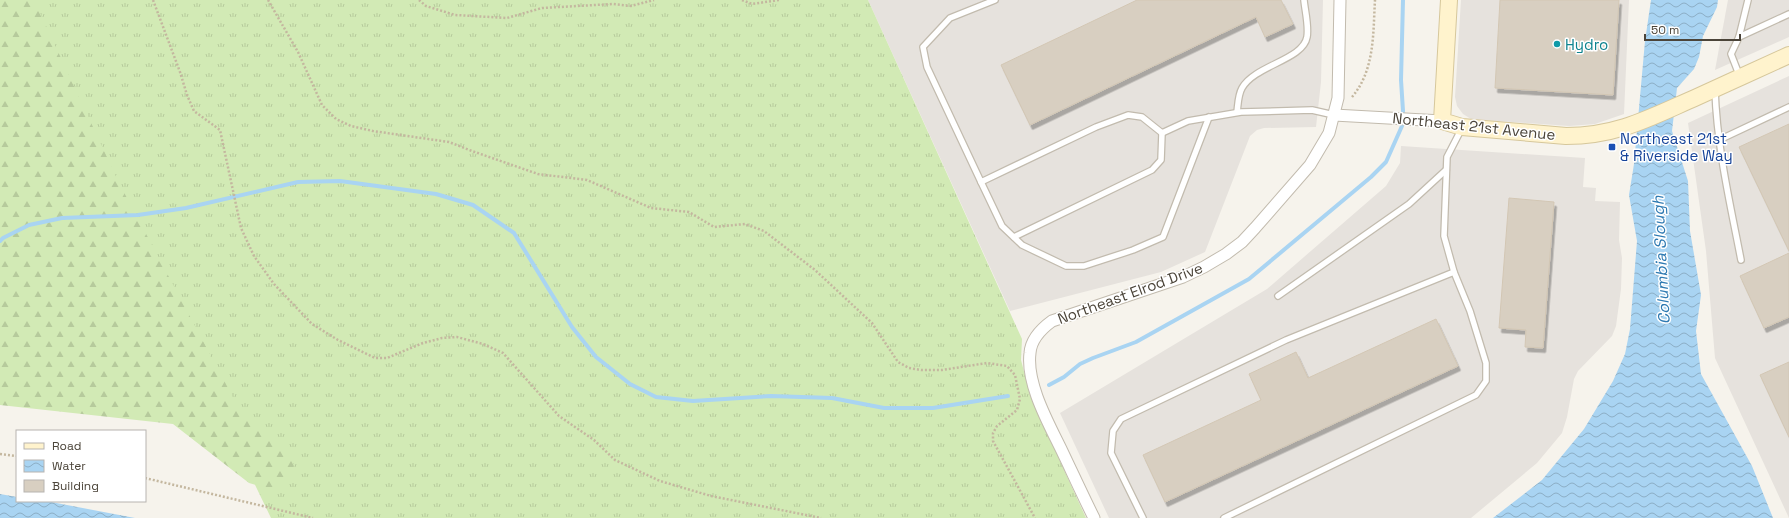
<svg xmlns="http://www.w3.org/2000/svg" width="1789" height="518" viewBox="0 0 1789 518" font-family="'Space Grotesk',sans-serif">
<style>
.industrial{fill:#e6e2dd}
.grass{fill:url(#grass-tufts)}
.forest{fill:url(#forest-firs)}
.water{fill:url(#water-waves)}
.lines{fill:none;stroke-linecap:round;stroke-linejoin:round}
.stream{stroke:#a9d4f2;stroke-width:4}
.building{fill:#d8cfc1;stroke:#d3c7b4;filter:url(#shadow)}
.lane-casing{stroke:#c2bbae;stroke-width:8}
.street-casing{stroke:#c2bbae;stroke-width:13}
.secondary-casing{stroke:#d6c79b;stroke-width:18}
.path{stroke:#c4b79f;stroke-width:2.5;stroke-dasharray:2 2;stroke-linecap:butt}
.lane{stroke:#fff;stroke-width:5.5}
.street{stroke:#fff;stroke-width:11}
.secondary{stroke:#fff3cd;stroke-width:16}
.culture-dot{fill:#0f9aa8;stroke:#fff;stroke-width:1.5}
.transit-dot{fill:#1a4fb4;stroke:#fff;stroke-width:1.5}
.labels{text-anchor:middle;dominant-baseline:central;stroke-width:3;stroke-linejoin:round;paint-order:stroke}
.culture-label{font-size:15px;fill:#0d838f;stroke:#fff;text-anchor:start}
.street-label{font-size:15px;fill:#4b4439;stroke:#fff}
.transit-label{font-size:15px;fill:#164399;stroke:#fff;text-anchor:start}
.water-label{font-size:16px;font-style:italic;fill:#2e7ab2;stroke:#fff}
</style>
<defs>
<pattern id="grass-tufts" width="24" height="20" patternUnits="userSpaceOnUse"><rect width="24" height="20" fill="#d2eab5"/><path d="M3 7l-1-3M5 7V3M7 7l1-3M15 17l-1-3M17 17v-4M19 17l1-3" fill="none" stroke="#b6ca9c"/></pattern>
<pattern id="forest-firs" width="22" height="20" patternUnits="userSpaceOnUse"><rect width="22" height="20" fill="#d2eab5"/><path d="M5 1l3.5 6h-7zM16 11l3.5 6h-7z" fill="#b6ca9c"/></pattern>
<pattern id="water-waves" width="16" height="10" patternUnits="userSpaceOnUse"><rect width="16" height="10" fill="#a9d4f2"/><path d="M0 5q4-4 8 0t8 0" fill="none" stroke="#8caec5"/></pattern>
<filter id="shadow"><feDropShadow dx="2.5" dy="4.5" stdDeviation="0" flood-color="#0004"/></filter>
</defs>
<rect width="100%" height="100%" fill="#f6f3ec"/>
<g class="industrial">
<polygon points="868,0 1323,0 1321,82 1316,127 1264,128 1257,130 1250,136 1205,252 1161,272 1010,311"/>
<polygon points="1461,0 1629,0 1624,114 1595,124 1569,126 1471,119 1463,114 1457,106 1455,97"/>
<polygon points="1728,0 1789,0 1789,37 1715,70"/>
<polygon points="1789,76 1789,518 1715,358 1706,251 1688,123"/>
<polygon points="1401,146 1585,158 1583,187 1596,188 1595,201 1620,202 1619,240 1622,258 1621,289 1616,326 1612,336 1578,371 1574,379 1567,417 1562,433 1537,463 1471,518 1109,518 1060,413 1267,289 1386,186 1400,163"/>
</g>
<polygon class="grass" points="22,0 868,0 1022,339 1021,360 1030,395 1086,518 271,518"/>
<polygon class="forest" points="0,0 34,0 119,183 237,405 285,448 294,465 287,485 274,490 249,483 173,424 0,405"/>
<g class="water">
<polygon points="1651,0 1718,0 1717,7 1703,36 1699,57 1694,69 1677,88 1672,131 1688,181 1690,231 1701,295 1696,331 1701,374 1752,466 1773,518 1493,518 1542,480 1584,429 1613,381 1625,354 1630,329 1637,241 1629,195 1634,164 1645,41"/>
<polygon points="0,494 17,497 17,501 46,501 135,518 0,518"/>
</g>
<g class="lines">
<g class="stream">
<polyline points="0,241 3,238 29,225 62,218 138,215 186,208 298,182 340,181 436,194 473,205 514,233 572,327 596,357 630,384 656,397 693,401 771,396 832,398 884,408 933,408 1008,396"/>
<polyline points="1049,385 1064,377 1080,364 1093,358 1136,342 1249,279 1371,177 1386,162 1402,126 1403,111 1401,80 1403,0"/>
</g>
</g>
<g class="building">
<polygon points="1137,0 1281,0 1293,24 1265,37 1256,17 1030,125 1001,65"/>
<polygon points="1500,0 1619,0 1613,95 1495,88"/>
<polygon points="1789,124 1789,251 1739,147"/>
<polygon points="1509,198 1554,202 1543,348 1525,347 1526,330 1499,328"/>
<polygon points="1789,253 1789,317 1764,328 1740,276"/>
<polygon points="1436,319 1458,366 1165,502 1143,455 1261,400 1249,374 1296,352 1308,378"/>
<polygon points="1789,362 1789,437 1760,375"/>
</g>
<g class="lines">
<defs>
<g id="lane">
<polyline points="995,0 950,18 923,47 927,67 981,182 1096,127 1128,115 1142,117 1162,133 1188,121 1241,112 1312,110 1334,115"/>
<polyline points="1739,37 1789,14"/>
<polyline points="1740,77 1731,54 1739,37 1748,0"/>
<path d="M1715,90C1717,148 1730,203 1741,260"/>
<path d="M1237,112C1238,105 1238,95 1242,88C1255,65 1303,60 1307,37C1309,26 1305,11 1304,0"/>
<polyline points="1719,140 1789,107"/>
<polyline points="981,182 1002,226 1022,245 1066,266 1084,266 1133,250 1163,237 1209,117"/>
<polyline points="1014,237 1152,170 1161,160 1162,133"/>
<polyline points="1278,296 1409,204 1446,170"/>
<polyline points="1143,518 1111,453 1113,431 1121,419 1286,340 1454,272"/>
<polyline points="1224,518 1476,395 1486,381 1486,363 1470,311 1454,272 1444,236 1447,157 1462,128"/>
</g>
<g id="street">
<polyline points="1334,115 1442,121"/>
<path d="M1094,518C1083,496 1073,474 1062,451C1049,424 1026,384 1030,353C1031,339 1041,329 1052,321L1183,277L1204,267L1226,254L1242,242L1255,228L1310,165L1329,133L1338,98L1340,0"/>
</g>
<path id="secondary" d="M1449,0L1442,121L1462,127L1566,136C1618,136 1651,117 1697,97C1728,83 1758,69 1789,55"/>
</defs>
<use href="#lane" class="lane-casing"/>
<use href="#street" class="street-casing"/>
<use href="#secondary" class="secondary-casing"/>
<g class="path">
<polyline points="153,0 180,72 187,95 194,111 220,130 241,228 254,256 274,284 312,324 338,340 375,358 387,358 423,343 442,338 457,337 483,344 503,353 559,416 594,440 615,460 660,481 711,496 821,518"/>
<polyline points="268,0 298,52 322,105 336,119 351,126 373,131 449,142 472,151 538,174 587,180 651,208 689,212 714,227 745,224 764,231 815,270 872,323 898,362 909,368 921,370 942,370 987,363 1007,366 1015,375 1020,399 1017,410 997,426 993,433 993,441 1035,518"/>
<polyline points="419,0 426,6 455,15 507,18 542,8 613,4 631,6 654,0"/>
<polyline points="742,0 752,4 779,0"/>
<path d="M1352,97C1375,70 1373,33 1375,0"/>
<polyline points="0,454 17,456"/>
<polyline points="145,478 313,518"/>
</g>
<use href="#lane" class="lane"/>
<use href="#street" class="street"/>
<use href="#secondary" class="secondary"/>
</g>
<circle class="culture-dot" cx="1557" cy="44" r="4"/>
<rect class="transit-dot" x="1608" y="143" width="8" height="8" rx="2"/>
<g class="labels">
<g class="culture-label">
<text x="1565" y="44">Hydro</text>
</g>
<g class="street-label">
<text transform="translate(1474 126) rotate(6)">Northeast 21st Avenue</text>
<text transform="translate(1130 293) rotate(-20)">Northeast Elrod Drive</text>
</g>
<g class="transit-label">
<text x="1620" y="138">Northeast 21st<tspan x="1620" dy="17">&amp; Riverside Way</tspan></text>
</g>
<g class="water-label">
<text transform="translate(1661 260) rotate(-93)">Columbia Slough</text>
</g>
</g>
<rect x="16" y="430" width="130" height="72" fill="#ffffff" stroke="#b7b4b0"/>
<rect x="24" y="443" width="20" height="6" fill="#fff3cd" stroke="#b7b4b0"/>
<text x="52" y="450" font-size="12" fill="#4b4439">Road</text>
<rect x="24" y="460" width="20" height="12" fill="url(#water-waves)" stroke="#b7b4b0"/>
<text x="52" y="470" font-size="12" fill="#4b4439">Water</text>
<rect x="24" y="480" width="20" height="12" fill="#d8cfc1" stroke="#b7b4b0"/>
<text x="52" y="490" font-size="12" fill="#4b4439">Building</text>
<path d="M1645 34v6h95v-6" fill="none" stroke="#4b4439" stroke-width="2"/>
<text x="1651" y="34" font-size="12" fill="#4b4439" stroke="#ffffff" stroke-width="3" paint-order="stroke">50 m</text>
</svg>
